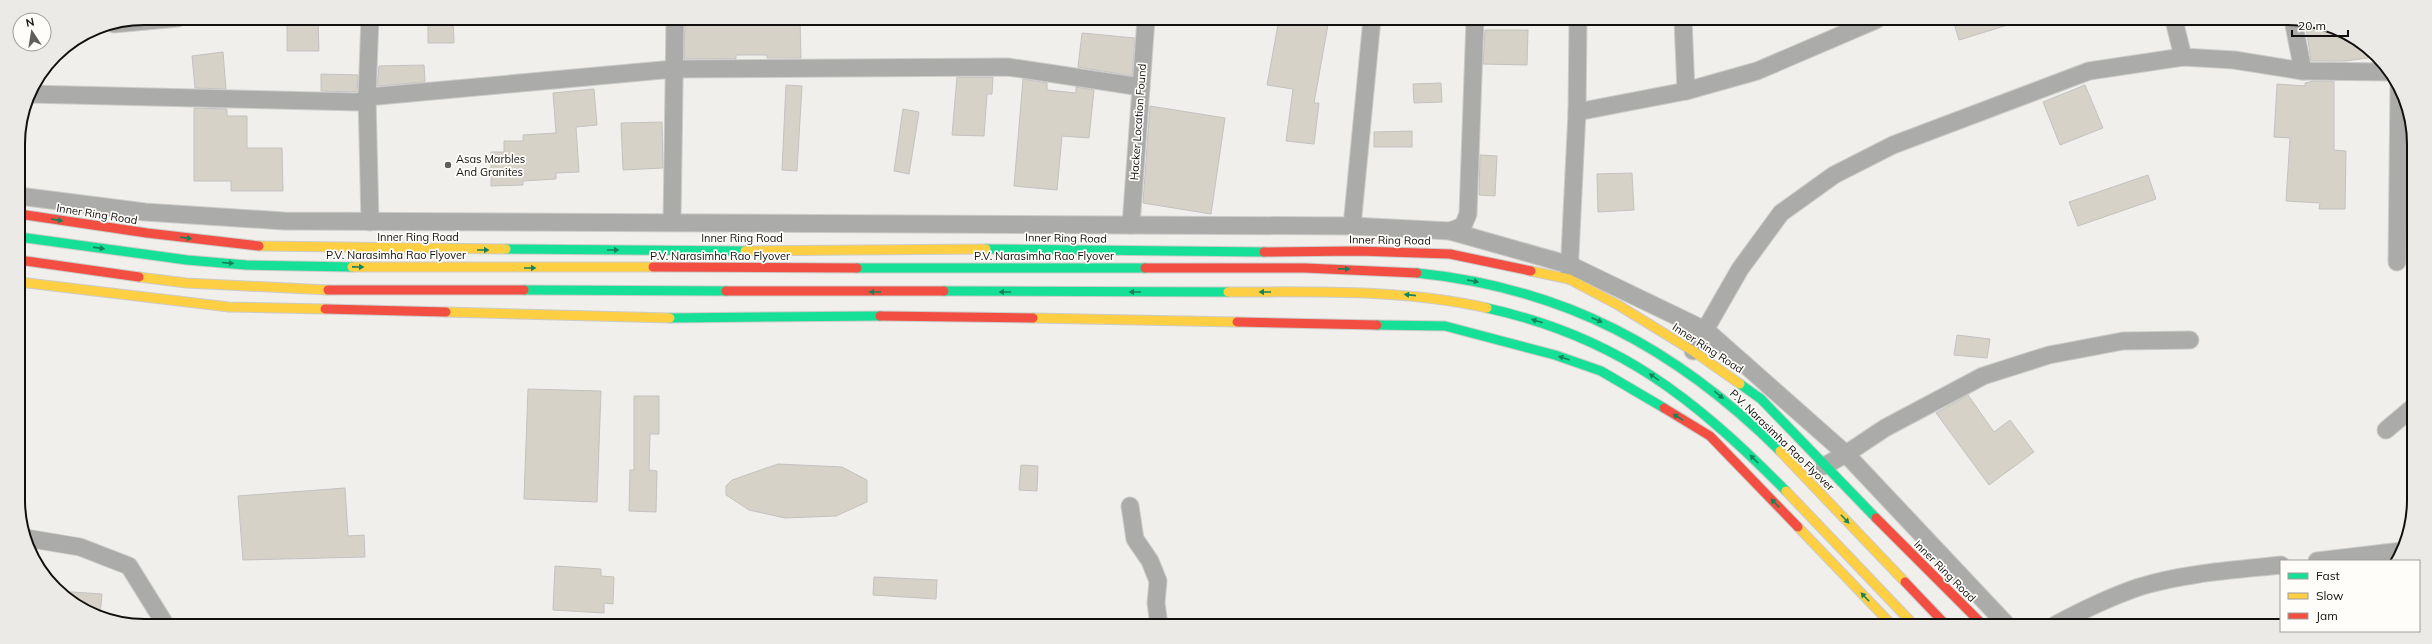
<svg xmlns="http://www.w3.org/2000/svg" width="2432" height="644" viewBox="0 0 2432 644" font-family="Mulish,sans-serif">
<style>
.building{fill:#d6d2c8;stroke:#c3c2c0}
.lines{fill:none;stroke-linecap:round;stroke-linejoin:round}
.street-casing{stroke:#cbcbc9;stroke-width:19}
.fast-casing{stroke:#cbcbc9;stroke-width:11}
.slow-casing{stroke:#cbcbc9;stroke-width:11}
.jam-casing{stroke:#cbcbc9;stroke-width:11}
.street{stroke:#ababaa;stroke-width:17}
.fast{stroke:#16e098;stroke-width:9}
.slow{stroke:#ffcf43;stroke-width:9}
.jam{stroke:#f24e42;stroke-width:9}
.oneway{fill:#14825a}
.poi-dot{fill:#5f5e5c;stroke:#fffdfa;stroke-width:1.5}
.labels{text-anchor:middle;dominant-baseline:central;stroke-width:3.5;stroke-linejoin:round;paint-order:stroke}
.street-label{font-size:11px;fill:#11100e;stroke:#fffdfa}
.poi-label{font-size:11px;fill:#11100e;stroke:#fffdfa;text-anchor:start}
.rim{fill:none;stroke:#11100e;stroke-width:2}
</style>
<rect width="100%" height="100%" fill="#f0efec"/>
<g class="building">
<polygon points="318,18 319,51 287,51 287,19"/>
<polygon points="428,18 453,18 454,43 428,43"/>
<polygon points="707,19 800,19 801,58 767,58 767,55 736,55 736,59 684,59 685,22 707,22"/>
<polygon points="1279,19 1329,19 1314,103 1319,103 1314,144 1286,141 1293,89 1267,85"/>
<polygon points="1953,20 2011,20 2011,24 1959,40"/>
<polygon points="2305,20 2313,20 2351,35 2366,46 2368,58 2345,61 2311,61"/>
<polygon points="1485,30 1528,30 1527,65 1483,64"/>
<polygon points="1082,33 1135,38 1132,76 1078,67"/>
<polygon points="223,52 226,89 195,88 192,56"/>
<polygon points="424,65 425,82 377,86 379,66"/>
<polygon points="321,74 358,75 357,92 321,91"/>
<polygon points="957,77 993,77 992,94 987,94 984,136 952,135"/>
<polygon points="1023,79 1047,83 1047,90 1076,93 1076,87 1094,90 1089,138 1062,136 1057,190 1014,186"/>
<polygon points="2314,81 2334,81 2334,150 2346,151 2345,209 2319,209 2320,203 2286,201 2290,138 2274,137 2277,84 2305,86 2305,83"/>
<polygon points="1441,83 1442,102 1414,103 1413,84"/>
<polygon points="786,85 802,86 797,171 782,170"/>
<polygon points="2085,85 2103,128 2060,145 2043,102"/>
<polygon points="594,89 597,125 576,127 579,172 556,173 556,179 523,181 523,185 491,186 491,152 504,152 504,141 523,141 523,135 556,133 553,93"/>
<polygon points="1150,106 1225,118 1211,214 1143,203"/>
<polygon points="194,108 227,109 227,116 247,116 247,148 282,148 283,191 231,191 231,181 194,181"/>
<polygon points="903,109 919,112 909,174 894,171"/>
<polygon points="662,122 663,168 623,170 621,123"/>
<polygon points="1412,131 1412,147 1374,147 1374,132"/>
<polygon points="1480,155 1497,156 1495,196 1479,195"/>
<polygon points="1632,173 1634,210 1598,212 1597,174"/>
<polygon points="2148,175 2156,199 2078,226 2069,202"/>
<polygon points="1957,335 1990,339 1987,358 1954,355"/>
<polygon points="528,389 601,391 597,502 524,499"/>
<polygon points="1968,395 1994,432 2010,420 2034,452 1989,485 1936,413"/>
<polygon points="634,396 659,396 659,434 650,434 649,470 657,471 656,512 629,511 630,470 634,470"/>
<polygon points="778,464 842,467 867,480 867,502 836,516 785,518 749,510 726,495 726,486 732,480"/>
<polygon points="1021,465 1038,466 1037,491 1019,490"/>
<polygon points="345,488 348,536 364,535 365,557 243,560 238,496"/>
<polygon points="555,566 601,569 601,576 614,577 613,604 604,603 604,613 553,610"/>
<polygon points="874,577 937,580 936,599 873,595"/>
<polygon points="57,591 102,594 100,616 81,609"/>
</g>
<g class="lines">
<defs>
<g id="street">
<polyline points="1683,20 1686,91"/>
<polyline points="2174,20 2183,57"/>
<polyline points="2293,20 2303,71"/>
<polyline points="114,24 178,18"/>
<polyline points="29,94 360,102 367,97 674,69 1008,67 1141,87"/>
<polyline points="1577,112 1686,91 1757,71 1876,20"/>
<polyline points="19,196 145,212 284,221 1352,226 1450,231 1570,265 1707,331 1846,454 2007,625"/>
<polyline points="370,222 367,97 370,18"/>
<polyline points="672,222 675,19"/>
<polyline points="1131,225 1146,19"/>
<polyline points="1352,226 1372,19"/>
<polyline points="1450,231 1463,226 1468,214 1475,20"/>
<polyline points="2397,262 2399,86"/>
<polyline points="1569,275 1577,112 1578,20"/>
<polyline points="1693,351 1740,269 1781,213 1834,175 1893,145 2089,71 2183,57 2234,60 2303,71 2389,72"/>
<polyline points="2386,430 2412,408"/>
<polyline points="1824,466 1846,454 1885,428 1983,376 2049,355 2123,341 2190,340"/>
<polyline points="1130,506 1135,539 1150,561 1158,581 1156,603 1159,625"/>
<polyline points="26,538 80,547 129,566 165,624"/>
<polyline points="2317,561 2402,551"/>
<path d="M2055,625C2081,611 2110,597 2139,587C2184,573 2234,570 2281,565"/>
</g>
<g id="fast">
<polyline points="19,237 187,260 246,265 352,267"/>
<polyline points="506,249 745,251"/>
<polyline points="986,249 1264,252"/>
<polyline points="857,268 1145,268"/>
<path d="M1417,273C1564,288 1676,348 1780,451"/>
<polyline points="524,290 726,291"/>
<polyline points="944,291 1228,292"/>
<path d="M1487,308C1618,337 1694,398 1786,491"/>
<polyline points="670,318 880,316"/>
<polyline points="1377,325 1445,326 1555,355 1601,371 1664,408"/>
<polyline points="1740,384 1761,399 1876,518"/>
</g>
<g id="slow">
<polyline points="259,246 506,249"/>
<polyline points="745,251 986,249"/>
<polyline points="352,267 653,267"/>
<polyline points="1531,271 1569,279 1618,305 1693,351 1740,384"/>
<polyline points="139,277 186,283 328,290"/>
<polyline points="19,282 229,307 325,309"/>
<path d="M1228,292C1314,292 1402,289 1487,308"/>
<polyline points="446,312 670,318"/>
<polyline points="1033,318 1237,322"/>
<polyline points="1780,451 1905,582"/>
<polyline points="1786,491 1914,625"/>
<polyline points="1798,527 1892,625"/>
</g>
<g id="jam">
<polyline points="19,214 147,233 259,246"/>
<polyline points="1264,252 1358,251 1450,254 1531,271"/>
<polyline points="19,260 139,277"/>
<polyline points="653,267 857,268"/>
<polyline points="1145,268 1305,268 1417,273"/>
<polyline points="328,290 524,290"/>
<polyline points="726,291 944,291"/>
<polyline points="325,309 446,312"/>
<polyline points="880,316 1033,318"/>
<polyline points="1237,322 1377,325"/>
<polyline points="1664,408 1710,436 1798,527"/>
<polyline points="1876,518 1983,625"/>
<polyline points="1905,582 1946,625"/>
</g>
</defs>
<use href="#street" class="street-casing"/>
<use href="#fast" class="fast-casing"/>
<use href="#slow" class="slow-casing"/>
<use href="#jam" class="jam-casing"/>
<use href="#street" class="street"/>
<use href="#fast" class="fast"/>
<use href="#slow" class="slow"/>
<use href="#jam" class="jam"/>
</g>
<defs><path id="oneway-solid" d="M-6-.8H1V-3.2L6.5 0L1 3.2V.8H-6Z"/></defs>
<g class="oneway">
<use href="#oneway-solid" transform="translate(57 220) rotate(9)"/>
<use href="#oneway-solid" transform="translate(186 238) rotate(7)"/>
<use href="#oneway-solid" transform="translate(99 248) rotate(8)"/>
<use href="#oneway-solid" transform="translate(483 250)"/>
<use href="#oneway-solid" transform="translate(613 250)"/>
<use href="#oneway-solid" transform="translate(228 263) rotate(5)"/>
<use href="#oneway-solid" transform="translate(358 267) rotate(1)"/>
<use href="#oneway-solid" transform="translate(530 268)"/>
<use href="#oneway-solid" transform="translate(1344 269) rotate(1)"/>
<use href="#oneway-solid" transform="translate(1473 281) rotate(11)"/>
<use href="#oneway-solid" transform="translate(875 292) rotate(-180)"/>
<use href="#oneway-solid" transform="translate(1005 292) rotate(-180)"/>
<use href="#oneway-solid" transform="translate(1135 292) rotate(-180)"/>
<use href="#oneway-solid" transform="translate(1265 292) rotate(-180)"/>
<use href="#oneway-solid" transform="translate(1410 295) rotate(-174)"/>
<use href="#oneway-solid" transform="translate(1597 320) rotate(23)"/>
<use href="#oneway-solid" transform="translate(1537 321) rotate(-163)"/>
<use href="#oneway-solid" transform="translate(1564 358) rotate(-161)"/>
<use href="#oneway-solid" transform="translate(1654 377) rotate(-146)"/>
<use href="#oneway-solid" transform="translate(1719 395) rotate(39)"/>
<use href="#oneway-solid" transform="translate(1678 417) rotate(-149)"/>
<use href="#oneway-solid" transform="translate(1754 459) rotate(-136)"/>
<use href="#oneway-solid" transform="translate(1775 503) rotate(-134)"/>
<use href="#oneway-solid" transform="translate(1845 519) rotate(46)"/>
<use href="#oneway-solid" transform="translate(1865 597) rotate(-134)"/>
</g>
<circle class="poi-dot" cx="448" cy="165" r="4"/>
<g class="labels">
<g class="street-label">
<text transform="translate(1138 122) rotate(-86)">Hacker Location Found</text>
<text transform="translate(97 214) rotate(9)">Inner Ring Road</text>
<text x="418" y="237">Inner Ring Road</text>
<text x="742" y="238">Inner Ring Road</text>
<text transform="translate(1066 238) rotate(1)">Inner Ring Road</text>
<text transform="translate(1390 240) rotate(1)">Inner Ring Road</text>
<text x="396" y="255">P.V. Narasimha Rao Flyover</text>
<text x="720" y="256">P.V. Narasimha Rao Flyover</text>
<text x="1044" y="256">P.V. Narasimha Rao Flyover</text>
<text transform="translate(1708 348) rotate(33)">Inner Ring Road</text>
<text transform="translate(1782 440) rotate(44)">P.V. Narasimha Rao Flyover</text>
<text transform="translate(1945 571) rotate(45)">Inner Ring Road</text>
</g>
<g class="poi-label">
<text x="456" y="159">Asas Marbles<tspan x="456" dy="13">And Granites</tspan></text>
</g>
</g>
<path d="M0 0H2432V644H0ZM144 25H2288A119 119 0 0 1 2407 144V500A119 119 0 0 1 2288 619H144A119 119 0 0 1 25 500V144A119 119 0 0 1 144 25Z" fill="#eceae7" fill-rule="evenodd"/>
<path class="rim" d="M144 25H2288A119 119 0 0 1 2407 144V500A119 119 0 0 1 2288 619H144A119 119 0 0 1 25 500V144A119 119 0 0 1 144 25Z"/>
<rect x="2280" y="560" width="140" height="72" fill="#fffdfa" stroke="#a09e9c"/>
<rect x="2288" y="573" width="20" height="6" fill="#16e098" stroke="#a09e9c"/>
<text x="2316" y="580" font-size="12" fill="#11100e">Fast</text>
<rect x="2288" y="593" width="20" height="6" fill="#ffcf43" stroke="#a09e9c"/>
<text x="2316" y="600" font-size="12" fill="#11100e">Slow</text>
<rect x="2288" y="613" width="20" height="6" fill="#f24e42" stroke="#a09e9c"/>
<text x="2316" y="620" font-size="12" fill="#11100e">Jam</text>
<g transform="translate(32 32) rotate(348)"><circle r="19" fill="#fffdfa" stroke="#a09e9c"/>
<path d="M0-3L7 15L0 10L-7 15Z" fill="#5f5e5c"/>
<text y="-6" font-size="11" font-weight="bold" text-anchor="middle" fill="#11100e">N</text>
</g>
<path d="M2292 30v6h56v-6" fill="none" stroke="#11100e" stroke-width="2"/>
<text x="2298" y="30" font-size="12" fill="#11100e" stroke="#fffdfa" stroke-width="3" paint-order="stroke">20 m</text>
</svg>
